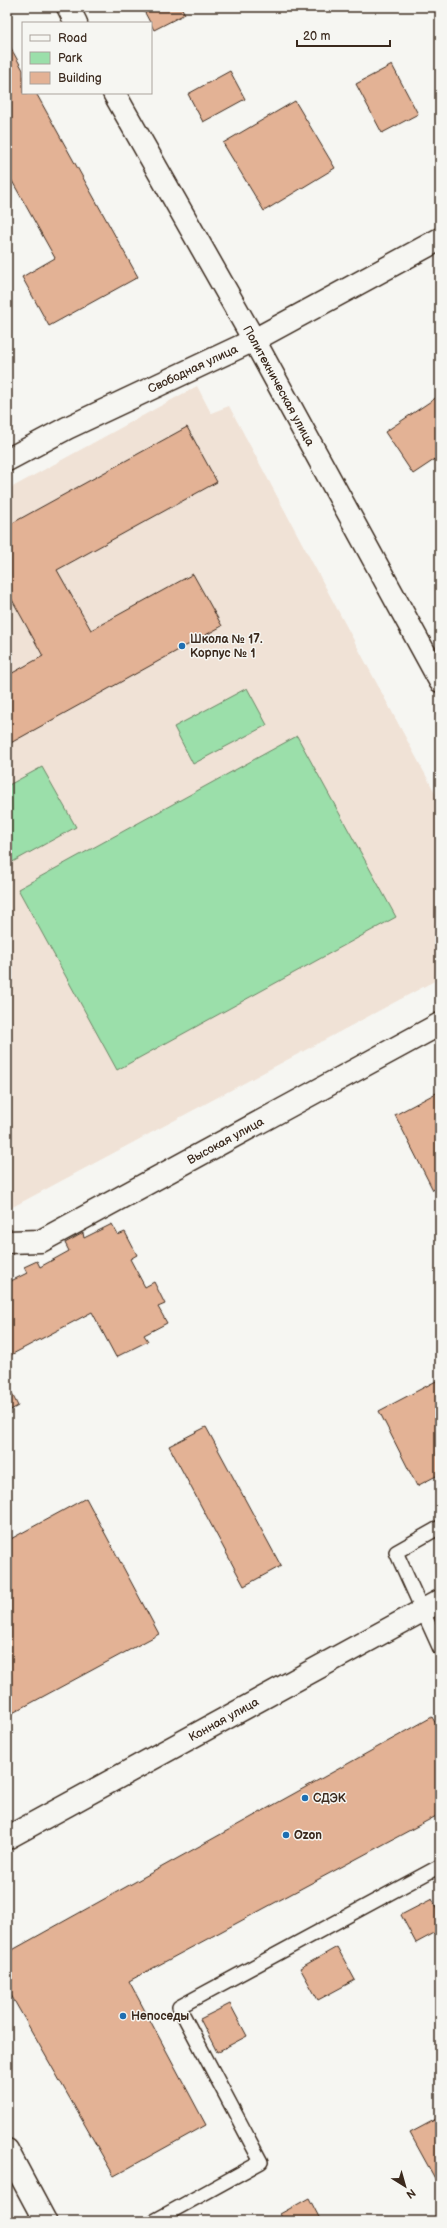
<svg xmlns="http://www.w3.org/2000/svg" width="447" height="2228" viewBox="0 0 447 2228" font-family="'Balsamiq Sans',sans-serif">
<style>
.built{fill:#f0e2d6}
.green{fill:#9bdfaa;stroke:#6b8464}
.building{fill:#e3b295;stroke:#3b2a1e}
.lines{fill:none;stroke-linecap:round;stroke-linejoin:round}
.service-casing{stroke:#3b2a1e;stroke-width:16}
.minor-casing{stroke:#3b2a1e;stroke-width:25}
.tertiary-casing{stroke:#3b2a1e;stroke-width:25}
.secondary-casing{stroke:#3b2a1e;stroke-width:25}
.service{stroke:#f6f6f2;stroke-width:13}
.minor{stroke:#f6f6f2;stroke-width:22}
.tertiary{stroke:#f6f6f2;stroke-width:22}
.secondary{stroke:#f6f6f2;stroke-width:22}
.poi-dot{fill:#1f6fb2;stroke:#f6f6f2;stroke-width:1.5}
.labels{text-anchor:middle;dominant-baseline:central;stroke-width:3;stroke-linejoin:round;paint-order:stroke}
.street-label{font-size:12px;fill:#3b2a1e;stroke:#f6f6f2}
.poi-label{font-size:12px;font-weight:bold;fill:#3b2a1e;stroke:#f6f6f2;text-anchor:start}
</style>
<rect width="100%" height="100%" fill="#f6f6f2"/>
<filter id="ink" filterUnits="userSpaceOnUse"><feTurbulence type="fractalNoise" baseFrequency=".025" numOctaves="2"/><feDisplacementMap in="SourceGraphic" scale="8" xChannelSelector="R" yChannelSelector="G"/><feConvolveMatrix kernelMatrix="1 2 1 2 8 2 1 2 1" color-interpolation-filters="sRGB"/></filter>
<g filter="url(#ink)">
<polygon class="built" points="197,386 211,413 229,406 440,802 440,978 7,1210 7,490"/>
<g class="green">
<polygon points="247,688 267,725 193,764 174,727"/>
<polygon points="297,736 396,917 117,1070 18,889"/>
<polygon points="42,767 76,827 7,865 7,786"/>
</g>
<g class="building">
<polygon points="142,7 181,7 185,14 154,30"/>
<polygon points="7,41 23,70 23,93 36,93 138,277 49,326 22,277 55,258 7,172"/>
<polygon points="392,65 418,114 382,133 356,84"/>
<polygon points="230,71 245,99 203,122 188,94"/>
<polygon points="295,101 335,168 264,211 223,143"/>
<polygon points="440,395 440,456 413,474 385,432"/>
<polygon points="187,427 217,482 57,570 91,630 193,574 222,626 7,745 7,676 43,656 10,596 7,598 7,526"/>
<polygon points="440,1091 440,1186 433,1190 395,1115"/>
<polygon points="112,1224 118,1235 125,1232 137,1255 130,1259 145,1287 154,1282 165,1304 158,1307 167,1323 144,1335 148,1341 116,1357 92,1312 7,1357 7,1283 27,1273 24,1267 37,1261 40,1267 69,1251 65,1243 83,1233 84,1238"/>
<polygon points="440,1379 440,1474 417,1486 379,1411"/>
<polygon points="7,1384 18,1406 7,1412"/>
<polygon points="206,1427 281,1566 244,1586 169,1446"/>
<polygon points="86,1498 159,1634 7,1716 7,1541"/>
<polygon points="432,1717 440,1731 440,1814 129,1981 206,2125 114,2176 7,1988 7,1953"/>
<polygon points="432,1899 440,1915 440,1930 416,1943 401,1915"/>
<polygon points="337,1947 355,1980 318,2000 300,1968"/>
<polygon points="230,2004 247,2036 217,2052 200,2019"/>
<polygon points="440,2117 440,2183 438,2184 410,2133"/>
<polygon points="309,2198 321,2221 284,2221 280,2214"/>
</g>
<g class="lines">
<defs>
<g id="service">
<polyline points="440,1527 396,1552 440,1649"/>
<polyline points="154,2221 261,2162 179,2007 440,1866"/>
</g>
<g id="minor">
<polyline points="68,7 76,23"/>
<path id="s1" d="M114,93L254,340L440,681"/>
<path id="s2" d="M7,460L67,428L254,340L440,239"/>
<path id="s3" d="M7,1242L41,1241L440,1024"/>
</g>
<polyline id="tertiary" points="7,2150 45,2221"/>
<g id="secondary">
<path id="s4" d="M7,1838L440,1601"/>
</g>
</defs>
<use href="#service" class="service-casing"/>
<use href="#minor" class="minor-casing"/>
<use href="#tertiary" class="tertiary-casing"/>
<use href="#secondary" class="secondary-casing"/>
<use href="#service" class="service"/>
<use href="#minor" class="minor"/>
<use href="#tertiary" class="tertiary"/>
<use href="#secondary" class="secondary"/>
</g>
</g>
<g class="poi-dot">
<circle cx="182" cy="646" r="4"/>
<circle cx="305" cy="1798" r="4"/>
<circle cx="286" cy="1835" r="4"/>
<circle cx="123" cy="2016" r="4"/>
</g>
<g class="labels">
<g class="street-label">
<text stroke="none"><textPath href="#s2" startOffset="207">Свободная улица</textPath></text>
<text stroke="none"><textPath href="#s1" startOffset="336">Политехническая улица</textPath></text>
<text stroke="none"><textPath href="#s3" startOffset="244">Высокая улица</textPath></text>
<text stroke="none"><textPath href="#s4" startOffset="247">Конная улица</textPath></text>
</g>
<g class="poi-label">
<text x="190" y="639">Школа № 17.<tspan x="190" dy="14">Корпус № 1</tspan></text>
<text x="313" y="1798">СДЭК</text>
<text x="294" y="1835">Ozon</text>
<text x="131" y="2016">Непоседы</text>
</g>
</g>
<rect width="447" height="2228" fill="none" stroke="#f6f6f2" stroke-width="24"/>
<rect x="12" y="12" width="423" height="2204" fill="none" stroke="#3b2a1e" stroke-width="1.5" filter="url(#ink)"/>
<rect x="22" y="22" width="130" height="72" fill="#f6f6f2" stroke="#aba49d"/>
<rect x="30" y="35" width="20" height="6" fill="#f6f6f2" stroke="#aba49d"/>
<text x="58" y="42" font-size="12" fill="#3b2a1e">Road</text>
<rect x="30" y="52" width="20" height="12" fill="#9bdfaa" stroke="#aba49d"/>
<text x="58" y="62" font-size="12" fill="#3b2a1e">Park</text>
<rect x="30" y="72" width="20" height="12" fill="#e3b295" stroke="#aba49d"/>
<text x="58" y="82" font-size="12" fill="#3b2a1e">Building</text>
<g transform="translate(405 2186) rotate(143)" stroke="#f6f6f2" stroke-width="3" paint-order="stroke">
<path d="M0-3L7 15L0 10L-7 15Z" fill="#3b2a1e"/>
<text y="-6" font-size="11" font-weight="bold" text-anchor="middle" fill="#3b2a1e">N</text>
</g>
<path d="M297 40v6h93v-6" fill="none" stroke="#3b2a1e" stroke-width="2"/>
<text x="303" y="40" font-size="12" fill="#3b2a1e" stroke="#f6f6f2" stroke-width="3" paint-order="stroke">20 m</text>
</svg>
